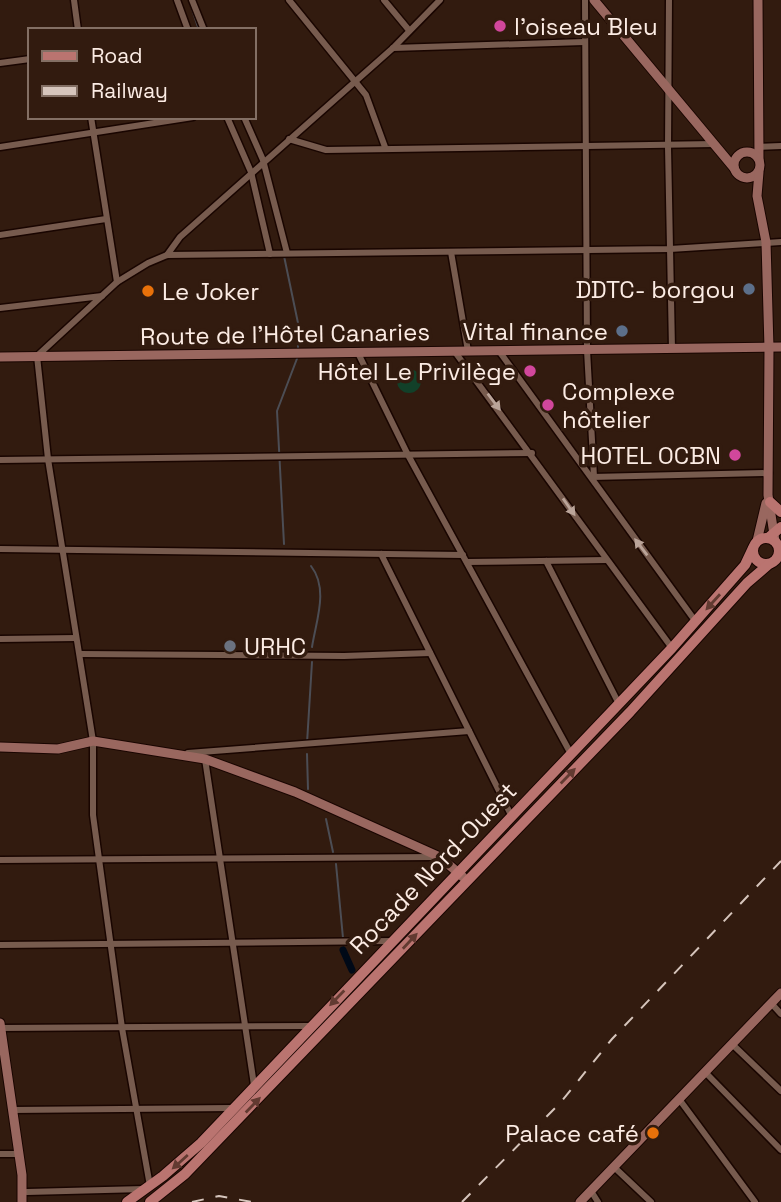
<svg xmlns="http://www.w3.org/2000/svg" width="781" height="1202" viewBox="0 0 781 1202" font-family="'Space Grotesk',sans-serif">
<style>
.green{fill:#124029}
.lines{fill:none;stroke-linecap:round;stroke-linejoin:round}
.stream{stroke:#4c4d54;stroke-width:2}
.canal{stroke:#000917;stroke-width:7}
.street-casing{stroke:#190500;stroke-width:9}
.secondary-casing{stroke:#190500;stroke-width:11}
.primary-casing{stroke:#190500;stroke-width:12}
.street{stroke:#775b4e;stroke-width:6}
.secondary{stroke:#99675f;stroke-width:9}
.primary{stroke:#ba7470;stroke-width:10}
.rail{stroke:#d6c5bc;stroke-width:2;stroke-dasharray:12 12;stroke-linecap:butt}
.oneway{fill:#baa499}
.oneway2{fill:#623a31}
.hotel-dot{fill:#d1479c;stroke:#321b0f;stroke-width:2.5}
.service-dot{fill:#5c6f8a;stroke:#321b0f;stroke-width:2.5}
.food-dot{fill:#e8710a;stroke:#321b0f;stroke-width:2.5}
.worship-dot{fill:#6b7280;stroke:#321b0f;stroke-width:2.5}
.labels{text-anchor:middle;dominant-baseline:central;stroke-width:7;stroke-linejoin:round;paint-order:stroke}
.poi-label{font-size:24px;fill:#fcece4;stroke:#321b0f;text-anchor:end}
.street-label{font-size:24px;fill:#fcece4;stroke:#321b0f}
</style>
<rect width="100%" height="100%" fill="#321b0f"/>
<circle class="green" cx="409" cy="381" r="12"/>
<g class="lines">
<g class="stream">
<polyline points="189,0 199,30"/>
<polyline points="284,256 298,323 298,350"/>
<polyline points="284,544 277,411 298,356"/>
<path d="M311,566C329,589 316,621 312,647"/>
<polyline points="307,743 312,662"/>
<polyline points="307,754 308,789"/>
<polyline points="326,819 333,852"/>
<polyline points="336,864 343,938"/>
</g>
<polyline class="canal" points="343,950 352,970"/>
<defs>
<g id="street">
<polyline points="74,0 78,30"/>
<polyline points="177,0 188,30"/>
<polyline points="192,0 204,30"/>
<polyline points="289,0 366,95 385,147"/>
<polyline points="384,0 408,29"/>
<polyline points="585,0 587,350 594,477"/>
<polyline points="669,0 668,147 672,349"/>
<polyline points="393,48 584,42"/>
<polyline points="0,63 30,59"/>
<polyline points="91,117 117,282"/>
<polyline points="227,117 251,172 270,254"/>
<polyline points="244,117 263,160 287,253"/>
<polyline points="289,139 326,150 714,144"/>
<polyline points="0,147 193,117"/>
<polyline points="759,147 781,146"/>
<polyline points="0,235 106,219"/>
<polyline points="451,252 468,351"/>
<polyline points="167,255 180,237 393,48 440,0"/>
<polyline points="0,308 102,296"/>
<polyline points="499,351 696,622"/>
<polyline points="455,352 672,648"/>
<polyline points="358,353 408,455 571,754"/>
<polyline points="0,460 532,453"/>
<polyline points="592,477 769,473"/>
<polyline points="0,549 463,555"/>
<polyline points="381,554 511,815"/>
<polyline points="546,561 619,704"/>
<polyline points="467,562 606,560"/>
<polyline points="0,639 76,638"/>
<polyline points="80,654 344,656 430,653"/>
<polyline points="188,753 469,731"/>
<polyline points="205,759 254,1085"/>
<polyline points="0,860 435,857"/>
<polyline points="0,945 392,941"/>
<polyline points="771,1003 781,1014"/>
<polyline points="1,1028 311,1026"/>
<polyline points="732,1044 781,1091"/>
<polyline points="705,1072 781,1150"/>
<polyline points="679,1099 755,1202"/>
<polyline points="12,1110 232,1108"/>
<polyline points="0,1154 18,1154"/>
<polyline points="614,1167 651,1202"/>
<polyline points="150,1186 122,1028 93,815 93,741 48,459 37,356 117,282 148,263 167,255 670,249 781,242"/>
<polyline points="591,1191 598,1202"/>
<polyline points="27,1192 144,1189"/>
</g>
<g id="secondary">
<polyline points="594,0 734,168"/>
<polyline points="758,0 759,159"/>
<circle cx="747" cy="165" r="13"/>
<polyline points="759,172 757,196 766,242 769,348 768,495 775,541"/>
<polyline points="0,357 781,347"/>
<polyline points="757,541 766,503"/>
<polyline points="0,747 58,749 93,741 205,759 295,792 440,857 463,877"/>
<polyline points="0,1023 22,1175 22,1202"/>
<polyline points="580,1202 781,993"/>
</g>
<g id="primary">
<polyline points="770,502 781,512"/>
<circle cx="766" cy="551" r="13"/>
<polyline points="768,538 781,527"/>
<polyline points="127,1202 163,1176 201,1143 672,648 745,565 753,548"/>
<polyline points="150,1202 185,1174 630,712 747,583 769,564"/>
</g>
</defs>
<use href="#street" class="street-casing"/>
<use href="#secondary" class="secondary-casing"/>
<use href="#primary" class="primary-casing"/>
<use href="#street" class="street"/>
<use href="#secondary" class="secondary"/>
<use href="#primary" class="primary"/>
<g class="rail">
<polyline points="192,1202 219,1196 252,1202"/>
<polyline points="462,1202 561,1102 612,1039 781,861"/>
</g>
</g>
<defs><path id="oneway-solid" d="M-6-.8H1V-3.2L6.5 0L1 3.2V.8H-6Z" transform="scale(1.75)"/></defs>
<g class="oneway">
<use href="#oneway-solid" transform="translate(494 402) rotate(53)"/>
<use href="#oneway-solid" transform="translate(569 507) rotate(55)"/>
<use href="#oneway-solid" transform="translate(641 547) rotate(-127)"/>
</g>
<g class="oneway2">
<use href="#oneway-solid" transform="translate(713 602) rotate(132)"/>
<use href="#oneway-solid" transform="translate(568 776) rotate(-46)"/>
<use href="#oneway-solid" transform="translate(410 941) rotate(-47)"/>
<use href="#oneway-solid" transform="translate(337 998) rotate(134)"/>
<use href="#oneway-solid" transform="translate(253 1105) rotate(-46)"/>
<use href="#oneway-solid" transform="translate(180 1162) rotate(138)"/>
</g>
<g class="hotel-dot">
<circle cx="500" cy="26" r="7"/>
<circle cx="530" cy="371" r="7"/>
<circle cx="548" cy="405" r="7"/>
<circle cx="735" cy="455" r="7"/>
</g>
<g class="service-dot">
<circle cx="749" cy="289" r="7"/>
<circle cx="622" cy="331" r="7"/>
</g>
<g class="food-dot">
<circle cx="148" cy="291" r="7"/>
<circle cx="653" cy="1133" r="7"/>
</g>
<circle class="worship-dot" cx="230" cy="646" r="7"/>
<g class="labels">
<g class="poi-label">
<text x="514" y="26" text-anchor="start">l'oiseau Bleu</text>
<text x="735" y="289">DDTC- borgou</text>
<text x="162" y="291" text-anchor="start">Le Joker</text>
<text x="608" y="331">Vital finance</text>
<text x="516" y="371">Hôtel Le Privilège</text>
<text x="562" y="391" text-anchor="start">Complexe<tspan x="562" dy="28">hôtelier</tspan></text>
<text x="721" y="455">HOTEL OCBN</text>
<text x="244" y="646" text-anchor="start">URHC</text>
<text x="639" y="1133">Palace café</text>
</g>
<g class="street-label">
<text transform="translate(285 334) rotate(-1)">Route de l'Hôtel Canaries</text>
<text transform="translate(433 868) rotate(-46)">Rocade Nord-Ouest</text>
</g>
</g>
<rect x="28" y="28" width="228" height="91" fill="#321b0f" stroke="#836f64" stroke-width="2"/>
<rect x="42" y="51" width="35" height="10" fill="#ba7470" stroke="#836f64" stroke-width="2"/>
<text x="91" y="63" font-size="21" fill="#fcece4">Road</text>
<rect x="42" y="86" width="35" height="10" fill="#d6c5bc" stroke="#836f64" stroke-width="2"/>
<text x="91" y="98" font-size="21" fill="#fcece4">Railway</text>
</svg>
